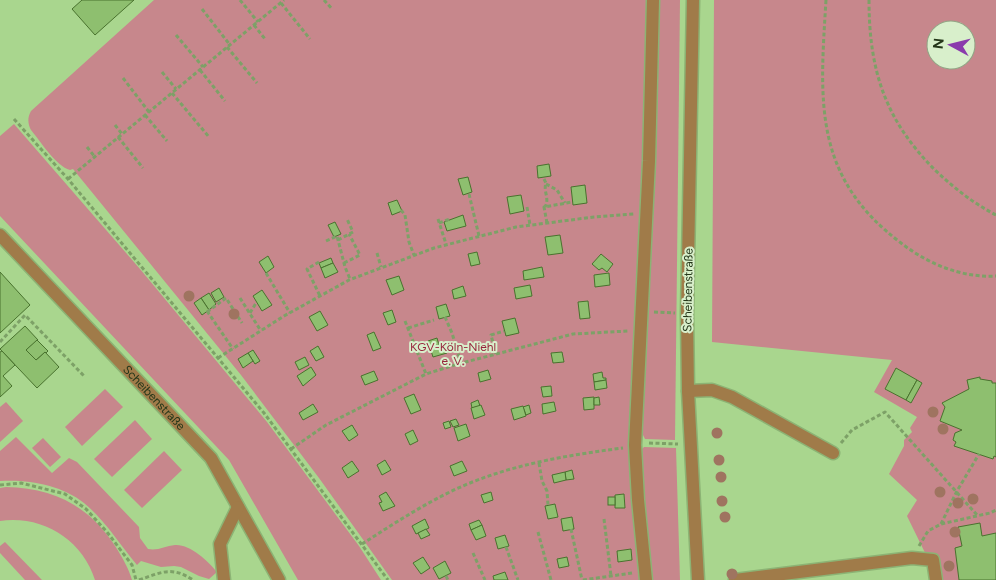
<svg xmlns="http://www.w3.org/2000/svg" width="996" height="580" viewBox="0 0 996 580" font-family="Figtree,sans-serif">
<style>
.green{fill:#c7878c;fill-rule:evenodd}
.building{fill:#8ebf6f;stroke:#49722e}
.lines{fill:none;stroke-linecap:round;stroke-linejoin:round}
.minor-casing{stroke:#8cb374;stroke-width:15}
.path{stroke:#7da167;stroke-width:3;stroke-dasharray:4 2.5;stroke-linecap:butt}
.minor{stroke:#a07b49;stroke-width:12}
.tree{fill:#9f7460}
.labels{text-anchor:middle;dominant-baseline:central;stroke-width:4;stroke-linejoin:round;paint-order:stroke}
.street-label{font-size:12px;fill:#243619;stroke:#d8efcb}
.park-label{font-size:12px;fill:#97233b;stroke:#d8efcb}
</style>
<rect width="100%" height="100%" fill="#a9d68e"/>
<g class="green">
<path d="M154,0H647L646,127L635,336L642,580H392L319,478L241,375L73,169L70,170C56,166 41,142 31,130C28,124 27,118 31,111Z"/>
<polygon points="654,0 680,0 675,440 645,439 640,429"/>
<path d="M714,0H996V580H933L931,565L907,516L917,500L889,474L904,446V440L912,432L910,428L917,417L874,392L892,360L712,342ZM936,30H966V60H936Z"/>
<polygon points="14,124 140,269 267,422 359,546 381,580 298,580 229,460 0,216 0,136"/>
<polygon points="105,389 123,407 82,446 65,427"/>
<polygon points="6,402 23,421 0,442 0,407"/>
<polygon points="135,420 152,439 112,477 94,459"/>
<path d="M16,437L52,473L69,458L77,462L139,527L140,538L148,549C158,551 165,546 175,545C190,544 208,561 217,572L209,579L199,576L181,567L174,566L161,567L141,561L137,565C120,545 105,520 84,503C62,485 28,479 0,481V451Z"/>
<polygon points="43,438 61,457 50,467 32,448"/>
<polygon points="644,447 676,448 680,580 650,580 639,452"/>
<polygon points="164,451 182,470 142,508 124,490"/>
<path d="M6,487C55,488 91,507 117,549C123,559 129,569 132,580H95C82,539 42,515 0,521V488Z"/>
<polygon points="5,542 42,580 25,580 0,553 0,546"/>
</g>
<g class="building">
<polygon points="82,0 134,0 95,35 72,9"/>
<polygon points="549,164 551,176 538,178 537,166"/>
<polygon points="468,177 472,192 463,195 458,179"/>
<polygon points="585,185 587,203 573,205 571,187"/>
<polygon points="521,195 524,211 510,214 507,197"/>
<polygon points="397,200 402,211 392,215 388,203"/>
<polygon points="463,215 466,226 447,231 444,222"/>
<polygon points="335,222 341,234 334,237 328,225"/>
<polygon points="560,235 563,253 548,255 545,237"/>
<polygon points="477,252 480,264 471,266 468,254"/>
<polygon points="601,254 613,264 607,272 602,268 599,270 592,264"/>
<polygon points="268,256 274,267 266,273 259,262"/>
<polygon points="331,258 333,263 321,268 319,263"/>
<polygon points="333,263 338,272 325,278 321,268"/>
<polygon points="542,267 544,277 524,280 523,271"/>
<polygon points="0,272 30,305 0,333"/>
<polygon points="609,273 610,285 595,287 594,275"/>
<polygon points="399,276 404,290 392,295 386,280"/>
<polygon points="530,285 532,296 516,299 514,288"/>
<polygon points="463,286 466,296 454,299 452,290"/>
<polygon points="219,288 224,297 216,302 211,293"/>
<polygon points="262,290 272,305 262,311 253,296"/>
<polygon points="209,293 216,304 209,310 201,298"/>
<polygon points="201,298 209,310 202,315 194,303"/>
<polygon points="588,301 590,318 580,319 578,302"/>
<polygon points="446,304 450,316 439,319 436,307"/>
<polygon points="392,310 396,322 388,325 383,313"/>
<polygon points="320,311 328,325 317,331 309,317"/>
<polygon points="515,318 519,333 506,336 502,321"/>
<polygon points="25,326 38,340 26,350 36,360 45,352 59,367 37,388 0,349"/>
<polygon points="374,332 381,348 373,351 367,335"/>
<polygon points="437,338 439,345 444,343 447,353 433,357 428,341"/>
<polygon points="37,340 48,351 46,353 45,352 36,360 26,350"/>
<polygon points="318,346 324,357 316,361 310,351"/>
<polygon points="253,350 260,361 255,364 248,353"/>
<polygon points="2,351 15,365 3,376 12,386 0,397 0,352"/>
<polygon points="562,352 564,362 553,363 551,353"/>
<polygon points="248,353 253,361 243,368 238,359"/>
<polygon points="305,357 309,365 299,370 295,362"/>
<polygon points="311,367 316,375 303,386 297,376"/>
<polygon points="896,368 917,380 906,400 885,389"/>
<polygon points="488,370 491,379 480,382 478,373"/>
<polygon points="374,371 378,380 365,385 361,376"/>
<polygon points="602,372 603,378 606,378 606,380 594,382 593,374"/>
<polygon points="980,377 980,379 992,381 992,383 996,383 996,457 994,456 993,459 954,446 956,442 953,440 955,433 962,430 940,421 945,407 942,403 969,389 967,380"/>
<polygon points="606,380 607,388 595,390 594,382"/>
<polygon points="917,380 922,383 911,403 906,400"/>
<polygon points="551,386 552,396 543,397 541,387"/>
<polygon points="414,394 421,410 411,414 404,398"/>
<polygon points="594,397 594,409 584,410 583,398"/>
<polygon points="599,397 600,405 594,405 594,398"/>
<polygon points="478,400 480,406 472,408 471,403"/>
<polygon points="554,402 556,411 543,414 542,404"/>
<polygon points="313,404 318,412 303,420 299,413"/>
<polygon points="481,405 485,415 474,419 471,408"/>
<polygon points="529,405 531,413 526,415 523,407"/>
<polygon points="523,406 526,416 514,420 511,409"/>
<polygon points="456,419 459,425 453,427 450,421"/>
<polygon points="449,421 451,427 445,429 443,423"/>
<polygon points="466,424 470,436 458,441 454,428"/>
<polygon points="352,425 358,435 349,441 342,431"/>
<polygon points="413,430 418,441 410,445 405,434"/>
<polygon points="385,460 391,470 382,475 377,465"/>
<polygon points="352,461 359,471 348,478 342,468"/>
<polygon points="462,461 467,471 454,476 450,466"/>
<polygon points="572,470 574,479 566,480 565,472"/>
<polygon points="565,472 566,480 554,483 552,475"/>
<polygon points="386,492 395,506 383,511 379,503 382,502 379,496"/>
<polygon points="491,492 493,500 484,503 481,495"/>
<polygon points="624,494 625,508 615,508 615,495"/>
<rect x="608" y="497" width="7" height="8"/>
<polygon points="555,504 558,517 548,519 545,506"/>
<polygon points="572,517 574,529 563,531 561,519"/>
<polygon points="425,519 429,528 416,534 412,526"/>
<polygon points="479,520 482,525 471,530 469,524"/>
<polygon points="980,523 982,536 996,533 996,580 959,580 955,548 962,546 958,527"/>
<polygon points="482,525 486,536 476,540 471,530"/>
<polygon points="426,529 430,535 421,539 418,533"/>
<polygon points="505,535 509,546 498,549 495,538"/>
<polygon points="631,549 632,560 618,562 617,551"/>
<polygon points="423,557 430,568 421,574 413,563"/>
<polygon points="567,557 569,566 559,568 557,559"/>
<polygon points="445,561 451,573 439,579 433,568"/>
<polygon points="505,572 508,580 494,580 493,576"/>
</g>
<g class="lines">
<defs>
<g id="minor">
<polyline points="693,0 687,314 688,391 698,580"/>
<path id="s1" d="M0,235L211,458L279,580"/>
<polyline points="688,391 712,390 732,397 833,453"/>
<polyline points="224,580 220,544 238,507"/>
<polyline points="646,580 638,500 635,445 649,161 653,0"/>
<polyline points="735,580 912,558 933,560 936,580"/>
</g>
</defs>
<use href="#minor" class="minor-casing"/>
<g class="path">
<polyline points="240,0 258,22"/>
<polyline points="324,0 332,9"/>
<path d="M826,0C820,100 812,176 901,243C928,264 962,278 996,276"/>
<path d="M869,0C869,70 885,120 935,170C954,188 973,203 996,215"/>
<polyline points="281,3 310,39"/>
<polyline points="202,9 230,45"/>
<polyline points="254,25 265,39"/>
<polyline points="176,35 203,67"/>
<polyline points="227,47 257,83"/>
<polyline points="200,70 225,101"/>
<polyline points="162,72 176,89"/>
<polyline points="123,78 149,112"/>
<polyline points="172,93 209,137"/>
<polyline points="145,115 167,141"/>
<polyline points="14,119 68,179 264,413 388,580"/>
<polyline points="115,125 122,134"/>
<polyline points="118,137 143,168"/>
<polyline points="87,147 95,157"/>
<polyline points="68,179 284,0"/>
<path d="M544,179L546,183C543,191 550,199 545,207"/>
<polyline points="546,184 557,190 565,203"/>
<polyline points="469,194 479,236"/>
<polyline points="527,207 530,225"/>
<polyline points="401,210 405,215 409,242 414,255"/>
<polyline points="438,219 446,244"/>
<polyline points="439,223 450,219"/>
<polyline points="547,223 544,207 572,202"/>
<polyline points="338,240 353,232 347,219"/>
<polyline points="326,241 337,236 345,267 350,279"/>
<polyline points="377,253 381,267"/>
<polyline points="319,262 307,269 320,296"/>
<polyline points="344,263 360,255 349,234"/>
<polyline points="266,273 290,313"/>
<polyline points="240,298 261,331"/>
<polyline points="207,311 233,349"/>
<polyline points="207,312 226,298 242,323"/>
<polyline points="654,312 675,313"/>
<polyline points="250,313 256,303"/>
<polyline points="445,317 452,333 461,363"/>
<polyline points="405,321 426,374"/>
<polyline points="408,328 434,320"/>
<polyline points="0,342 25,315 85,377"/>
<polyline points="496,354 491,335 504,331"/>
<polyline points="218,358 284,316 349,280 434,248 516,227 594,217 634,214"/>
<polyline points="649,443 678,444"/>
<polyline points="841,443 852,430 885,412 977,515"/>
<polyline points="291,449 326,425 426,374 458,364 573,334 628,331"/>
<polyline points="539,463 542,481 547,491 548,505"/>
<polyline points="0,485 21,483 65,494 86,509 107,532 132,565 136,580"/>
<polyline points="604,519 611,576"/>
<polyline points="941,524 957,491 979,454"/>
<polyline points="571,529 582,580"/>
<polyline points="538,532 551,580"/>
<path d="M362,544C387,528 413,511 440,497C496,467 561,456 623,448"/>
<polyline points="919,546 928,531 941,524 990,513 996,510"/>
<polyline points="506,547 518,580"/>
<polyline points="473,553 485,580"/>
<polyline points="446,576 448,580"/>
<path d="M139,580C162,572 172,566 193,580"/>
<polyline points="583,580 632,573"/>
</g>
<use href="#minor" class="minor"/>
</g>
<g class="tree">
<circle cx="189" cy="296" r="5.5"/>
<circle cx="234" cy="314" r="5.5"/>
<circle cx="933" cy="412" r="5.5"/>
<circle cx="943" cy="429" r="5.5"/>
<circle cx="717" cy="433" r="5.5"/>
<circle cx="719" cy="460" r="5.5"/>
<circle cx="721" cy="477" r="5.5"/>
<circle cx="940" cy="492" r="5.5"/>
<circle cx="973" cy="499" r="5.5"/>
<circle cx="722" cy="501" r="5.5"/>
<circle cx="958" cy="503" r="5.5"/>
<circle cx="725" cy="517" r="5.5"/>
<circle cx="955" cy="532" r="5.5"/>
<circle cx="949" cy="566" r="5.5"/>
<circle cx="732" cy="574" r="5.5"/>
</g>
<g class="labels">
<g class="street-label">
<text transform="translate(688 290) rotate(-89)">Scheibenstraße</text>
<text stroke="none"><textPath href="#s1" startOffset="224">Scheibenstraße</textPath></text>
</g>
<g class="park-label">
<text x="453" y="347">KGV-Köln-Niehl<tspan x="453" dy="14">e. V.</tspan></text>
</g>
</g>
<g transform="translate(951 45) rotate(277)"><circle r="24" fill="#d8efcb" stroke="#90a584"/>
<path d="M0-4L9 19L0 12L-9 19Z" fill="#8a3bac"/>
<text y="-8" font-size="14" font-weight="bold" text-anchor="middle" fill="#243619">N</text>
</g>
</svg>
